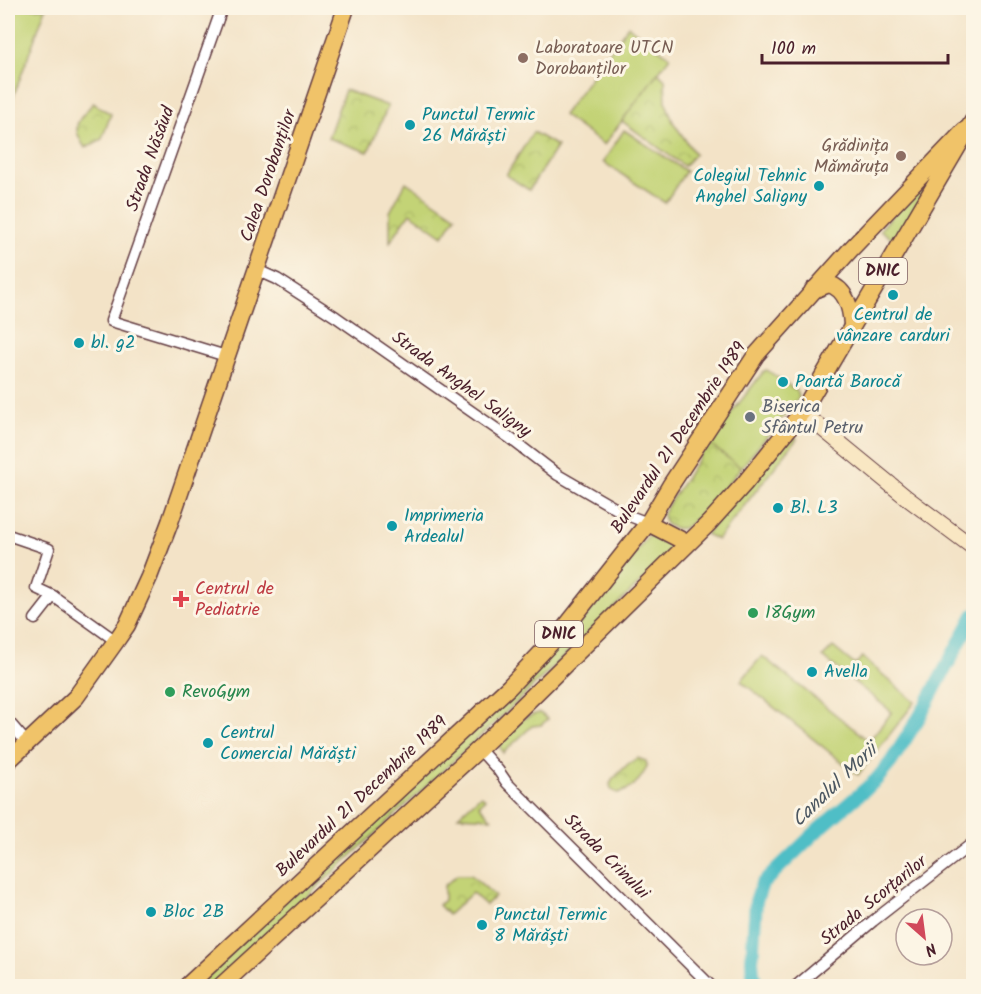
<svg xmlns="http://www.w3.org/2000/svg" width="981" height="994" viewBox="0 0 981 994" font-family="Kalam,sans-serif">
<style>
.grass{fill:#c3d376;stroke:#867950;stroke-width:1.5}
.park{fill:url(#park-crowns);stroke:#867950;stroke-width:1.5}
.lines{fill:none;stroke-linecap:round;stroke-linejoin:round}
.canal{stroke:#50bec6;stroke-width:14}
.street-casing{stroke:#633c42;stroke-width:13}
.secondary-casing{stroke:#633c42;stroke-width:17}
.primary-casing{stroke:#633c42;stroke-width:19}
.street{stroke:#fff;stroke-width:10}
.secondary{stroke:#f9e7c3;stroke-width:15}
.primary{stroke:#f0c369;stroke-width:16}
.education-dot{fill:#8d6e63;stroke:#fcf5e5;stroke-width:2}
.culture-dot{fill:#0f9aa8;stroke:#fcf5e5;stroke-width:2}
.worship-dot{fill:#6b7280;stroke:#fcf5e5;stroke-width:2}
.health-dot{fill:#e0444e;stroke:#fcf5e5;stroke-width:2}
.leisure-dot{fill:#2e9e5b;stroke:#fcf5e5;stroke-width:2}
.labels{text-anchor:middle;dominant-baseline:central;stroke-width:6;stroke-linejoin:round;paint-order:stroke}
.shield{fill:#fcf5e5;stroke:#7f5f63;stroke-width:1.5}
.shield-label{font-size:16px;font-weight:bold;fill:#4a1f2b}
.education-label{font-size:18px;fill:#785e54;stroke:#fcf5e5;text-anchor:start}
.culture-label{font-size:18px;fill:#0d838f;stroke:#fcf5e5;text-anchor:start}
.street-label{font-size:18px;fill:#4a1f2b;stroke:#fcf5e5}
.worship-label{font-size:18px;fill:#5b616d;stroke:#fcf5e5;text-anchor:start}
.health-label{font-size:18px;fill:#be3a42;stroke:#fcf5e5;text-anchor:start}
.leisure-label{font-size:18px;fill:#27864d;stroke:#fcf5e5;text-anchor:start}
.water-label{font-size:20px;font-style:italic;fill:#4c5761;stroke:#fcf5e5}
</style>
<defs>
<pattern id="park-crowns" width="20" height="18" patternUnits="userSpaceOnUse" patternTransform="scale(1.5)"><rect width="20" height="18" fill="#c3d376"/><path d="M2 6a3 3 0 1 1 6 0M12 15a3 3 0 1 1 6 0" fill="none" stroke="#a9b566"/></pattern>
</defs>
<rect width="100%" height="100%" fill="#fcf5e5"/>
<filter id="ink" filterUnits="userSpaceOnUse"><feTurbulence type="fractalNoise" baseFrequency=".0167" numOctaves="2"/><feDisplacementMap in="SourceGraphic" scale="12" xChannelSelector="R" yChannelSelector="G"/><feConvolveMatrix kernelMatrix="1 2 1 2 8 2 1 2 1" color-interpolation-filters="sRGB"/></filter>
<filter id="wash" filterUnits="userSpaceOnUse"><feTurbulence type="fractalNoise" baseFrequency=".008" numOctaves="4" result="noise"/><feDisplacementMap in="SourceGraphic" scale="24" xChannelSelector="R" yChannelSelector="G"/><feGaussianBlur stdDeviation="1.35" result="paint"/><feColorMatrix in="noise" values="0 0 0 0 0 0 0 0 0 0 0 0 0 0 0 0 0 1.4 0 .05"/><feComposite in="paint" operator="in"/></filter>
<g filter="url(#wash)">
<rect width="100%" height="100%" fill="#f3e3c7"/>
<g class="grass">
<polygon points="8,8 46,8 8,111"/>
<polygon points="628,26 670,57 604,145 563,115"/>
<polygon points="624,130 686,171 665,203 603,162"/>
<polygon points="958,140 896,245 892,239 880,230"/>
<polygon points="767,370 798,392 799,397 741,468 708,443 764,371"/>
<polygon points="790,434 797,439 717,540 706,534"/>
<polygon points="652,531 678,546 520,699 211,986 191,986 538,666 583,619"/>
<polygon points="833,647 855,665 862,657 915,702 858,775 741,681 762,656 869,741 892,712 823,657"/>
<path d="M540,713L548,719L541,725L532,726L503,753L499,745C506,730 524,715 540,713Z"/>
<polygon points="481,795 485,799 479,805 491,818 458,816"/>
</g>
<g class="park">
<polygon points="658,72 665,79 666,103 673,122 695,154 684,166 622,121"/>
<polygon points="345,90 388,106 368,152 328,138"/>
<path d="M93,103L111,114L102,139L85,148C70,124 77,123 93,103Z"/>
<polygon points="533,132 557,146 529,190 506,175"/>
<polygon points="406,182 456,216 443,236 410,213 390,242 390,212"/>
<path d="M708,443L741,468C728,483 701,519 685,527C681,529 677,529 672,527C665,525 663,520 663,513Z"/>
<path d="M637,758L646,761L647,766C642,779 631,791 617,793L611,789L610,784L613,779L628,764Z"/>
<polygon points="457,875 471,875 495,896 486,905 472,893 448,915 439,905 444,900 444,886"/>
</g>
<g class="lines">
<polyline class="canal" points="757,986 753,973 752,961 756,901 762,884 818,830 876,780 891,762 920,716 974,615"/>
</g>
</g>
<g filter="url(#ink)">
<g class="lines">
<defs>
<g id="street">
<polyline points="222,8 111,321 226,356"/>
<polyline points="257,270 277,279 336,317 511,439 558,475 627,515 648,523"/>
<polyline points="8,535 49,549 36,588 53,596"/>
<polyline points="35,619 53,596 116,641"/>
<polyline points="8,721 27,743"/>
<polyline points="479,749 498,770 507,783 711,986"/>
<polyline points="796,986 873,921 974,842"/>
</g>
<polyline id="secondary" points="802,412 907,498 974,548"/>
<g id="primary">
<path d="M813,290L829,284C846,289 851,309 852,325"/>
<polyline points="648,523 687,543"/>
<polyline points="8,761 76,697 116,641 127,625 149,577 170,522 346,8"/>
<polyline points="187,986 509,687 564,629 648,523 670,486 756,355 851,249 965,130"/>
<polyline points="221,986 479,749 709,523 744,484 802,412 974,119"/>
</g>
</defs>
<use href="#street" class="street-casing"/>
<use href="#secondary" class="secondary-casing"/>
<use href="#primary" class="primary-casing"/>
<use href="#street" class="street"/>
<use href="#secondary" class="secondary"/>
<use href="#primary" class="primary"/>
</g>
</g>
<g class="education-dot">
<circle cx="523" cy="58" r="6"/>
<circle cx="901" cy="156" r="6"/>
</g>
<g class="culture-dot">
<circle cx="410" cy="125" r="6"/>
<circle cx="819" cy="186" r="6"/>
<circle cx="893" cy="295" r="6"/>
<circle cx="79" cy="343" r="6"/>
<circle cx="783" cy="382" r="6"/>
<circle cx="778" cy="508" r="6"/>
<circle cx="392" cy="526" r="6"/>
<circle cx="812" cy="672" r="6"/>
<circle cx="208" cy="743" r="6"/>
<circle cx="151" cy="912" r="6"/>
<circle cx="482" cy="925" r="6"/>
</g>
<circle class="worship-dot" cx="750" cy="417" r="6"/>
<path class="health-dot" d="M178 590h6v6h6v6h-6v6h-6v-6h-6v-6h6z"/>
<g class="leisure-dot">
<circle cx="753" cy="613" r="6"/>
<circle cx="170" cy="692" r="6"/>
</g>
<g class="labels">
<g class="shield">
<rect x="859" y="258" width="48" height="26" rx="4.5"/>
<rect x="535" y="621" width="48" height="26" rx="4.5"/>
</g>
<g class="shield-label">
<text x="883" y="271">DN1C</text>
<text x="559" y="634">DN1C</text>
</g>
<g class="education-label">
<text x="535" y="48">Laboratoare UTCN<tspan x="535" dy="21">Dorobanților</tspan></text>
<text x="889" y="146" text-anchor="end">Grădinița<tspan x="889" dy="21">Mămăruța</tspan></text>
</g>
<g class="culture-label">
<text x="422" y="115">Punctul Termic<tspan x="422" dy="21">26 Mărăști</tspan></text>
<text x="807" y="176" text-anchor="end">Colegiul Tehnic<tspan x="807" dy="21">Anghel Saligny</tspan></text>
<text x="893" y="315" text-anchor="middle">Centrul de<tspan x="893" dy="21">vânzare carduri</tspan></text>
<text x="91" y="343">bl. g2</text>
<text x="795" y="382">Poartă Barocă</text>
<text x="790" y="508">Bl. L3</text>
<text x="404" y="516">Imprimeria<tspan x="404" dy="21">Ardealul</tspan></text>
<text x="824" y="672">Avella</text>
<text x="220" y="733">Centrul<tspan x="220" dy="21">Comercial Mărăști</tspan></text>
<text x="163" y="912">Bloc 2B</text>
<text x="494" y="915">Punctul Termic<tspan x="494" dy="21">8 Mărăști</tspan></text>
</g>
<g class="street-label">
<text transform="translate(151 159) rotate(-70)">Strada Năsăud</text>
<text transform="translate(269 176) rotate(-71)">Calea Dorobanților</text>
<text transform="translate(461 385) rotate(36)">Strada Anghel Saligny</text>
<text transform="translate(679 438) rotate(-56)">Bulevardul 21 Decembrie 1989</text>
<text transform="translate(362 797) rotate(-43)">Bulevardul 21 Decembrie 1989</text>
<text transform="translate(606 857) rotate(45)">Strada Crinului</text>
<text transform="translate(874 901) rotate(-39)">Strada Scorțarilor</text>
</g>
<g class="worship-label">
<text x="762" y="407">Biserica<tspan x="762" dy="21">Sfântul Petru</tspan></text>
</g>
<g class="health-label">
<text x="195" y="589">Centrul de<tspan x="195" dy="21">Pediatrie</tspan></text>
</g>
<g class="leisure-label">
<text x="765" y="613">18Gym</text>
<text x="182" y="692">RevoGym</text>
</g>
<g class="water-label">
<text transform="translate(835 786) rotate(-44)">Canalul Morii</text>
</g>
</g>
<rect width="981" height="994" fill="none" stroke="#fcf5e5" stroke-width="30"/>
<g transform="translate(924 937) rotate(152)"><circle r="28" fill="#fcf5e5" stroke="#b59f9b" stroke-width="1.5"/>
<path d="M0-4.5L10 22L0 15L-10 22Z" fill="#d1495b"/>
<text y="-9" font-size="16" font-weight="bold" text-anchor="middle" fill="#4a1f2b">N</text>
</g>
<path d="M762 54v9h186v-9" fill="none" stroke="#4a1f2b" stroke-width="3"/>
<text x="771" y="54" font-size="18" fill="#4a1f2b" stroke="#fcf5e5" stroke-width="4.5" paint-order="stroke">100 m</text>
</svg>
